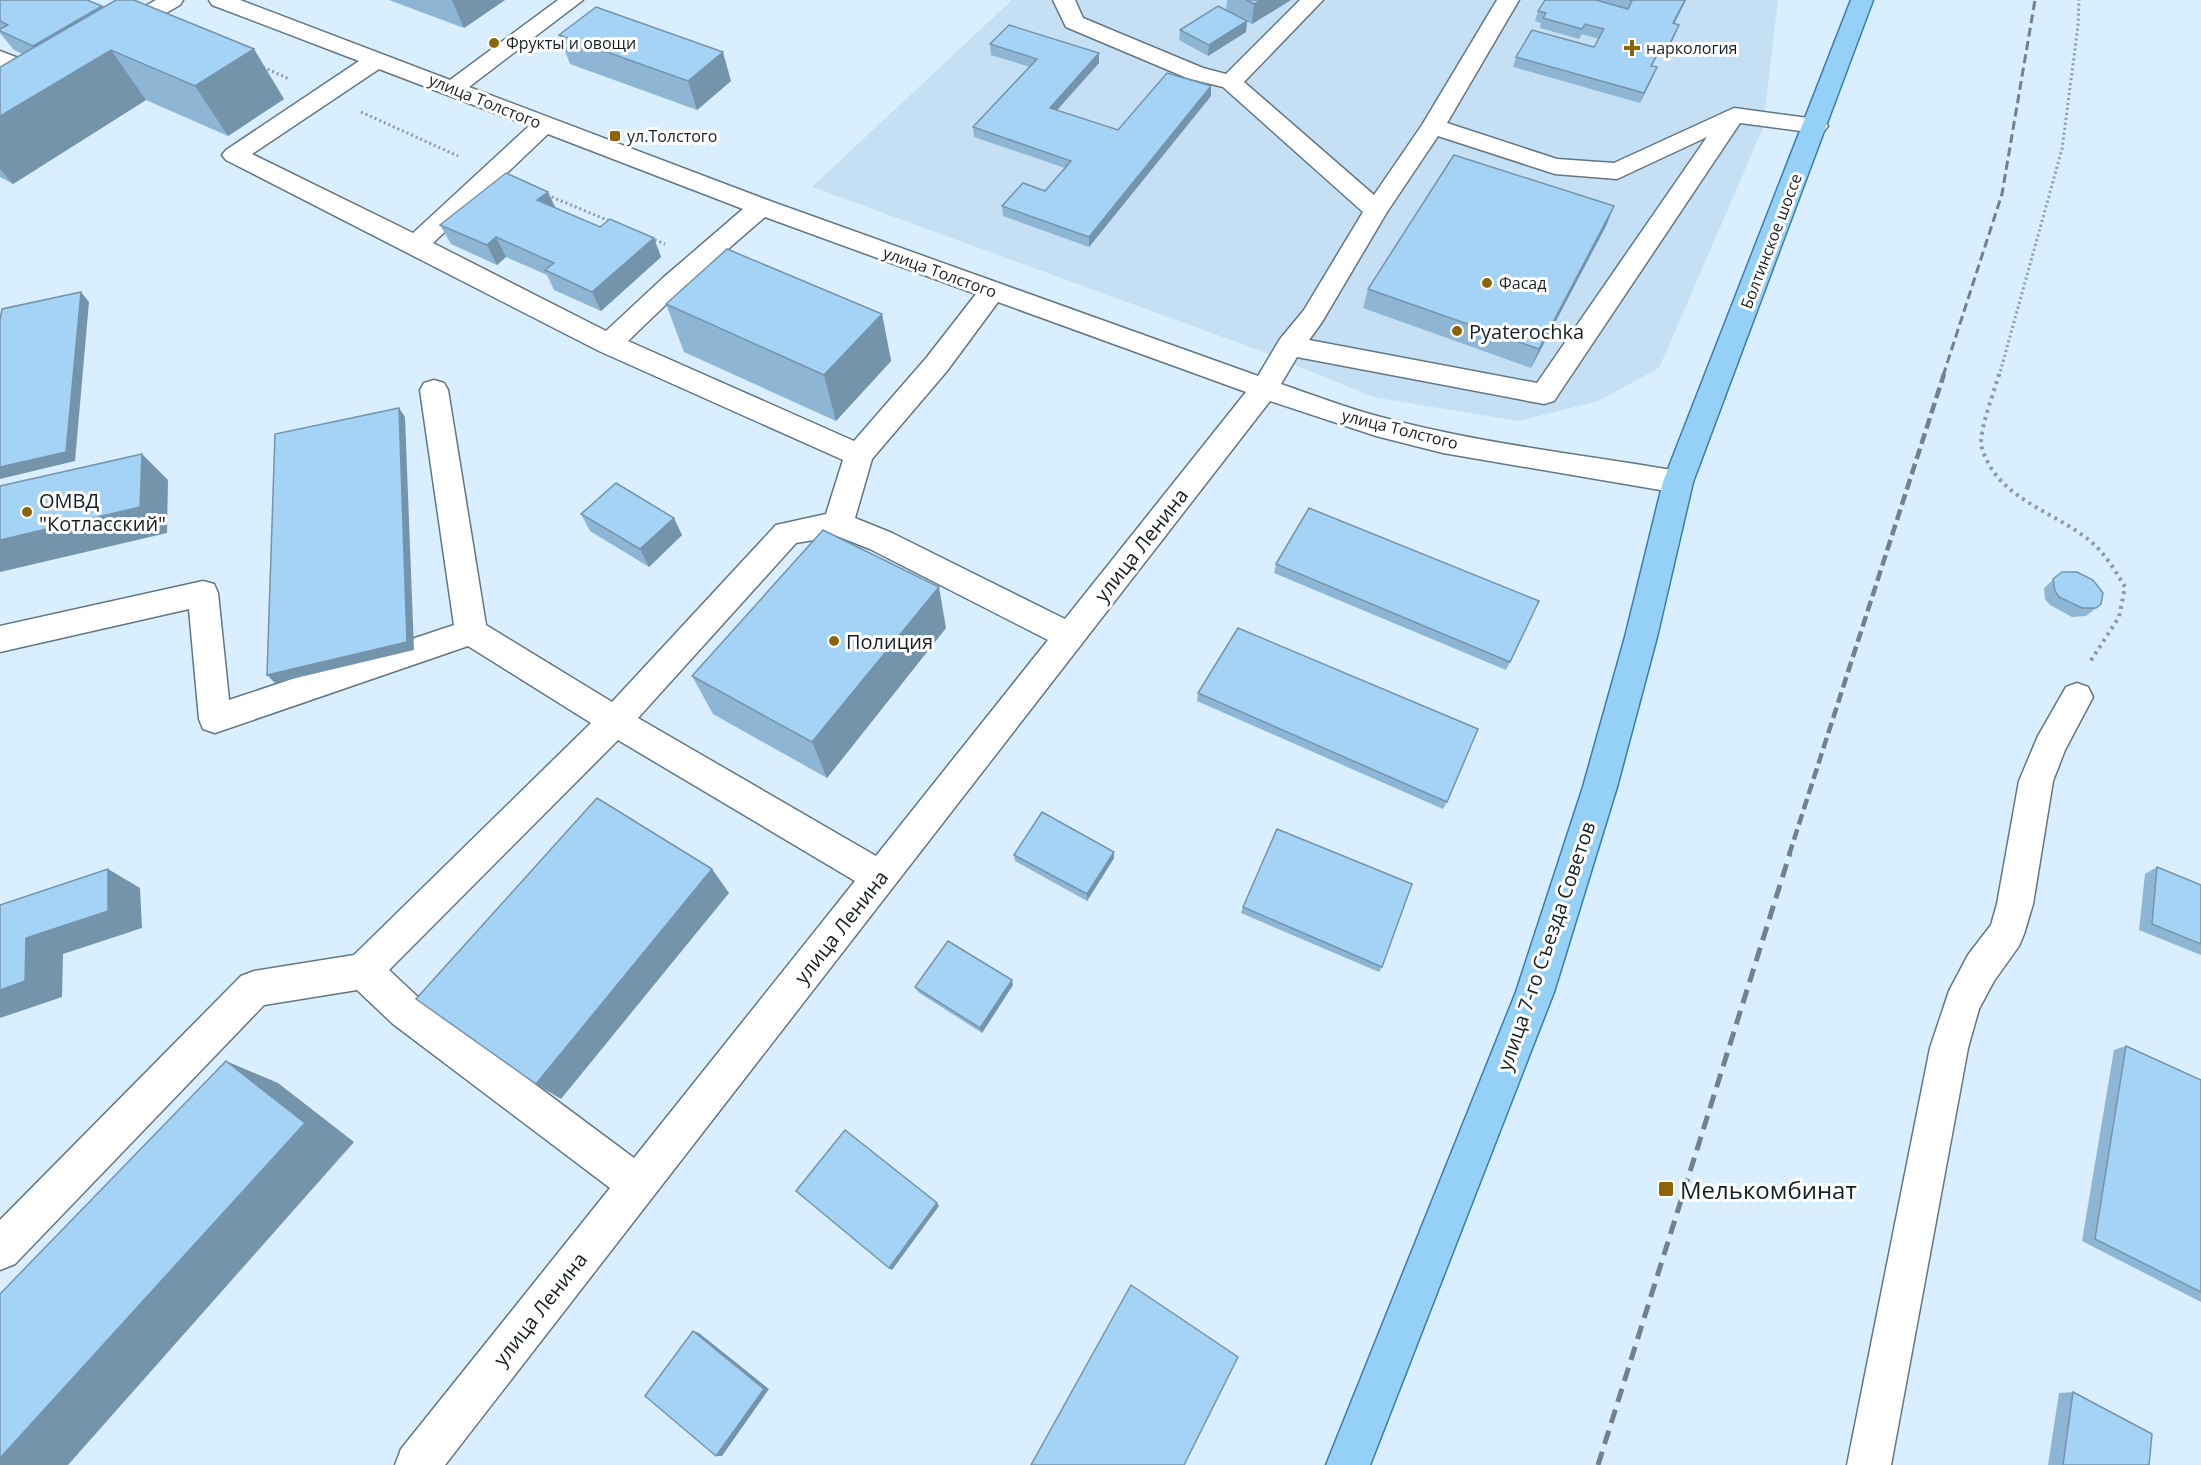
<svg xmlns="http://www.w3.org/2000/svg" width="2201" height="1465" viewBox="0 0 2201 1465" font-family="'Open Sans',sans-serif">
<style>
.built{fill:#c5e0f5}
.lines{fill:none;stroke-linecap:round;stroke-linejoin:round}
.minor-casing{stroke:#637684;stroke-width:3}
.major-casing{stroke:#3b7daa;stroke-width:3}
.path-far1{stroke:#8c9ba7;stroke-width:3;stroke-dasharray:2 3;stroke-linecap:butt}
.path{stroke:#8c9ba7;stroke-width:4;stroke-dasharray:3 4.5;stroke-linecap:butt}
.minor{fill:#fff;fill-rule:evenodd}
.major{fill:#95d0f7;fill-rule:evenodd}
.rail-far2{stroke:#73818b;stroke-width:3;stroke-dasharray:9 4.5;stroke-linecap:butt}
.rail-far1{stroke:#73818b;stroke-width:4.5;stroke-dasharray:11 5;stroke-linecap:butt}
.rail{stroke:#73818b;stroke-width:5;stroke-dasharray:14 8;stroke-linecap:butt}
.wall{fill:#8eb5d3}
.shaded-wall{fill:#7494ac}
.building{fill:#a5d3f5;stroke:#7494ac;stroke-width:1.5}
.poi-dot{fill:#8d6408;stroke:#fff;stroke-width:2}
.labels{text-anchor:middle;dominant-baseline:central;stroke-width:6;stroke-linejoin:round;paint-order:stroke}
.far-poi-label{font-size:16px;fill:#171f24;stroke:#fff;text-anchor:start}
.far-street-label{font-size:16px;fill:#171f24;stroke:#fff}
.poi-label{font-size:20px;fill:#171f24;stroke:#fff;text-anchor:start}
.street-label{font-size:20px;fill:#171f24;stroke:#fff}
.near-poi-label{font-size:24px;fill:#171f24;stroke:#fff;text-anchor:start}
</style>
<rect width="100%" height="100%" fill="#d9eefe"/>
<polygon class="built" points="1012,0 1778,0 1763,128 1659,368 1598,401 1518,421 1373,397 1261,351 812,187"/>
<g class="lines">
<defs>
<g id="minor">
<polygon points="156,0 183,0 180,5 124,37 116,39 108,37 105,32 108,27"/>
<path d="M209,0H240L450,80L558,0H583L469,87L770,201L1258,376L1280,339L1304,310L1363,212L1223,87L1187,78L1066,27L1053,0H1075L1083,18L1203,68L1226,74L1300,0H1323L1244,82L1374,195L1422,125L1497,0H1519L1447,123L1557,159L1614,163L1734,108L1816,119L1824,121L1828,126L1824,131L1816,133L1740,123L1554,401L1544,404L1297,357L1281,384C1313,395 1344,407 1377,416C1475,443 1578,454 1678,471L1688,474L1693,482L1688,490L1678,493L1443,453L1376,436L1270,401L445,1465H395L401,1449L610,1188L393,1024L357,990L264,1005L15,1264L0,1270V1220L241,976L254,971L354,955L591,723L468,646L215,733L203,729L199,719L189,609L0,652V626L203,581L214,584L218,593L229,700L454,625L420,390L424,383L434,380L444,383L448,390L486,625L612,702L776,525L826,514L843,460L599,351L226,160L222,155L226,150L359,61L212,5ZM379,69L529,126L413,233L252,154ZM548,134L743,209L664,277L606,331L433,243ZM1438,136L1555,174L1617,179L1707,137L1537,383L1309,340L1322,322L1387,212ZM765,217L976,294L927,357L854,441L628,341L682,289ZM998,302L1246,392L1065,619L892,533L855,518L872,459L947,371ZM837,536L870,549L1048,640L876,856L638,718L796,543ZM618,740L855,881L634,1158L419,998L389,970Z"/>
<path d="M0,51L42,67L51,64L59,66L62,71C48,92 18,73 0,66Z"/>
<polygon points="2077,683 2088,687 2093,697 2065,750 2053,781 2033,904 2024,934 2019,946 1994,981 1979,1009 1968,1048 1891,1465 1847,1465 1930,1048 1949,991 1968,955 1991,925 1997,904 2019,781 2038,736 2066,687"/>
</g>
<polygon id="major" points="1851,0 1873,0 1693,482 1657,637 1617,787 1554,992 1370,1465 1326,1465 1516,992 1583,787 1625,637 1663,482"/>
</defs>
<use href="#minor" class="minor-casing"/>
<use href="#major" class="major-casing"/>
<g class="path-far1">
<polyline points="263,67 289,79"/>
<polyline points="361,112 458,156"/>
<polyline points="547,195 612,222"/>
<polyline points="650,238 665,244"/>
<polyline points="1999,376 2062,149 2078,26 2079,0"/>
</g>
<path class="path" d="M1999,374C1993,396 1983,419 1981,441C1980,445 1983,450 1984,454C2002,500 2053,511 2089,540C2104,552 2115,570 2125,587L2119,617L2090,662"/>
<use href="#minor" class="minor"/>
<use href="#major" class="major"/>
<polyline class="rail-far2" points="1943,376 2002,194 2035,0"/>
<polyline class="rail-far1" points="1789,855 1944,374"/>
<polyline class="rail" points="1598,1465 1790,853"/>
</g>
<g class="wall">
<polygon points="0,0 103,8 284,99 228,136 146,100 13,184 0,177 0,67 22,54 14,50 0,33"/>
<polygon points="389,0 505,0 464,28"/>
<polygon points="1227,0 1291,0 1252,24 1247,22 1246,32 1208,56 1179,40 1180,30 1226,10"/>
<polygon points="1545,0 1686,0 1674,24 1679,25 1675,35 1664,57 1658,55 1652,66 1657,67 1640,103 1513,67 1516,57 1594,47 1599,39 1582,34 1579,39 1540,28 1541,23 1535,21 1538,11"/>
<polygon points="559,35 731,81 697,110 570,64"/>
<polygon points="990,44 1099,63 1057,110 1118,130 1211,96 1089,247 1003,216 1002,206 1045,191 1065,168 974,137 973,127 1030,67 991,55"/>
<polygon points="1614,206 1606,226 1531,368 1363,308 1368,289"/>
<polygon points="556,208 600,227 654,238 661,257 601,311 554,290 547,275 506,257 497,265 451,244 440,225"/>
<polygon points="666,304 882,314 891,361 836,421 684,352"/>
<polygon points="581,514 682,535 649,567 590,531"/>
<polygon points="1276,564 1510,662 1506,670 1274,573"/>
<polygon points="2062,572 2101,604 2086,616 2072,617 2050,605 2045,599 2044,588"/>
<polygon points="946,628 827,778 713,714 692,676"/>
<polygon points="1198,693 1447,802 1443,809 1197,701"/>
<polygon points="1014,855 1114,858 1087,901 1015,861"/>
<polygon points="2157,867 2201,885 2201,955 2139,930 2145,874"/>
<polygon points="1243,907 1382,967 1379,972 1241,913"/>
<polygon points="1013,985 982,1033 918,992 915,987"/>
<polygon points="2126,1046 2201,1080 2201,1302 2082,1241 2114,1050"/>
<polygon points="2073,1392 2149,1465 2048,1465 2059,1393"/>
</g>
<g class="shaded-wall">
<polygon points="452,0 505,0 464,28"/>
<polygon points="1261,0 1291,0 1252,24 1254,4"/>
<polygon points="1685,0 1686,0 1669,34 1673,23"/>
<polygon points="102,6 116,26 48,66 33,46"/>
<polygon points="1247,21 1246,32 1208,56 1209,45"/>
<polygon points="1679,25 1675,35 1664,57 1668,47"/>
<polygon points="254,49 284,99 228,136 195,86"/>
<polygon points="111,50 146,100 13,184 0,169 0,116"/>
<polygon points="723,52 731,81 697,110 688,81"/>
<polygon points="1099,53 1099,63 1050,118 1050,108"/>
<polygon points="1657,67 1653,77 1640,103 1644,93"/>
<polygon points="1211,86 1211,96 1089,247 1089,237"/>
<polygon points="548,192 557,211 537,200"/>
<polygon points="1614,206 1606,226 1531,368 1539,349"/>
<polygon points="496,237 506,257 497,265 487,245"/>
<polygon points="654,238 661,257 601,311 592,292"/>
<polygon points="81,292 89,302 75,461 0,479 0,467"/>
<polygon points="882,314 891,361 836,421 824,375"/>
<polygon points="399,408 405,417 414,650 275,683 267,675"/>
<polygon points="142,454 168,480 167,533 0,572 0,540"/>
<polygon points="674,518 682,535 649,567 640,549"/>
<polygon points="939,587 946,628 827,778 812,742"/>
<polygon points="1114,852 1114,858 1087,901 1087,894"/>
<polygon points="108,869 140,888 142,928 63,954 62,997 0,1018 0,990 26,938"/>
<polygon points="712,869 729,893 561,1099 536,1084"/>
<polygon points="1012,980 1013,985 982,1033 980,1028"/>
<polygon points="226,1061 278,1083 354,1142 68,1465 0,1465 0,1458"/>
<polygon points="937,1203 939,1206 892,1270 889,1268"/>
<polygon points="693,1331 699,1333 769,1389 722,1456 716,1456"/>
</g>
<g class="building">
<polygon points="0,0 87,0 102,6 33,46 0,31 0,29 8,25 0,21"/>
<polygon points="116,0 134,0 254,49 195,86 111,50 0,116 0,67"/>
<polygon points="1246,0 1261,0 1254,4"/>
<polygon points="1545,0 1596,0 1628,9 1632,1 1629,0 1685,0 1673,23 1679,25 1668,47 1662,45 1651,66 1657,67 1644,93 1516,57 1532,30 1594,47 1604,29 1585,24 1582,29 1543,18 1546,13 1538,11"/>
<polygon points="1218,6 1247,21 1209,45 1180,30"/>
<polygon points="596,7 723,52 688,81 559,35"/>
<polygon points="1009,25 1099,53 1050,108 1118,130 1167,73 1211,86 1089,237 1002,206 1023,183 1045,191 1071,161 973,127 1037,59 990,44"/>
<polygon points="1454,155 1614,206 1539,349 1368,289"/>
<polygon points="506,173 548,192 537,200 600,227 610,219 654,238 592,292 545,270 554,263 496,237 487,245 440,225"/>
<polygon points="727,249 882,314 824,375 666,304"/>
<polygon points="81,292 66,452 0,467 0,320 2,309"/>
<polygon points="399,408 407,642 267,675 275,434"/>
<polygon points="142,454 140,507 0,540 0,486"/>
<polygon points="616,483 674,518 640,549 581,514"/>
<polygon points="1309,508 1539,601 1510,662 1276,564"/>
<polygon points="823,530 939,587 812,742 692,676"/>
<polygon points="2062,572 2077,572 2093,580 2103,593 2101,604 2096,608 2082,608 2059,597 2055,591 2053,579"/>
<polygon points="1238,628 1478,729 1447,802 1198,693"/>
<polygon points="597,798 712,869 536,1084 416,999"/>
<polygon points="1042,812 1114,852 1087,894 1014,855"/>
<polygon points="1277,829 1412,884 1382,967 1243,907"/>
<polygon points="2157,867 2201,885 2201,944 2152,924"/>
<polygon points="108,869 108,911 26,938 25,981 0,990 0,905"/>
<polygon points="948,941 1012,980 980,1028 915,987"/>
<polygon points="2126,1046 2201,1080 2201,1292 2095,1239"/>
<polygon points="226,1061 305,1123 0,1458 0,1294"/>
<polygon points="845,1130 937,1203 889,1268 796,1191"/>
<polygon points="1131,1285 1238,1357 1184,1465 1031,1465"/>
<polygon points="693,1331 764,1389 716,1456 645,1396"/>
<polygon points="2073,1392 2152,1434 2149,1465 2063,1465"/>
</g>
<g class="poi-dot">
<circle cx="494" cy="43" r="6"/>
<path d="M1629 39h6v6h6v6h-6v6h-6v-6h-6v-6h6z"/>
<rect x="609" y="130" width="12" height="12" rx="3"/>
<circle cx="1487" cy="283" r="6"/>
<circle cx="1457" cy="331" r="6"/>
<circle cx="27" cy="512" r="6"/>
<circle cx="834" cy="641" r="6"/>
<rect x="1658" y="1181" width="16" height="16" rx="3"/>
</g>
<g class="labels">
<g class="far-poi-label">
<text x="506" y="43">Фрукты и овощи</text>
<text x="1646" y="48">наркология</text>
<text x="627" y="136">ул.Толстого</text>
<text x="1499" y="283">Фасад</text>
</g>
<g class="far-street-label">
<text transform="translate(485 101) rotate(22)">улица Толстого</text>
<text transform="translate(1771 241) rotate(-69)">Болтинское шоссе</text>
<text transform="translate(940 272) rotate(20)">улица Толстого</text>
<text transform="translate(1400 429) rotate(14)">улица Толстого</text>
</g>
<g class="poi-label">
<text x="1469" y="331">Pyaterochka</text>
<text x="39" y="500">ОМВД<tspan x="39" dy="23">"Котласский"</tspan></text>
<text x="846" y="641">Полиция</text>
</g>
<g class="street-label">
<text transform="translate(1141 545) rotate(-52)">улица Ленина</text>
<text transform="translate(841 927) rotate(-52)">улица Ленина</text>
<text transform="translate(1546 946) rotate(-71)">улица 7-го Съезда Советов</text>
<text transform="translate(540 1309) rotate(-52)">улица Ленина</text>
</g>
<g class="near-poi-label">
<text x="1680" y="1189">Мелькомбинат</text>
</g>
</g>
</svg>
